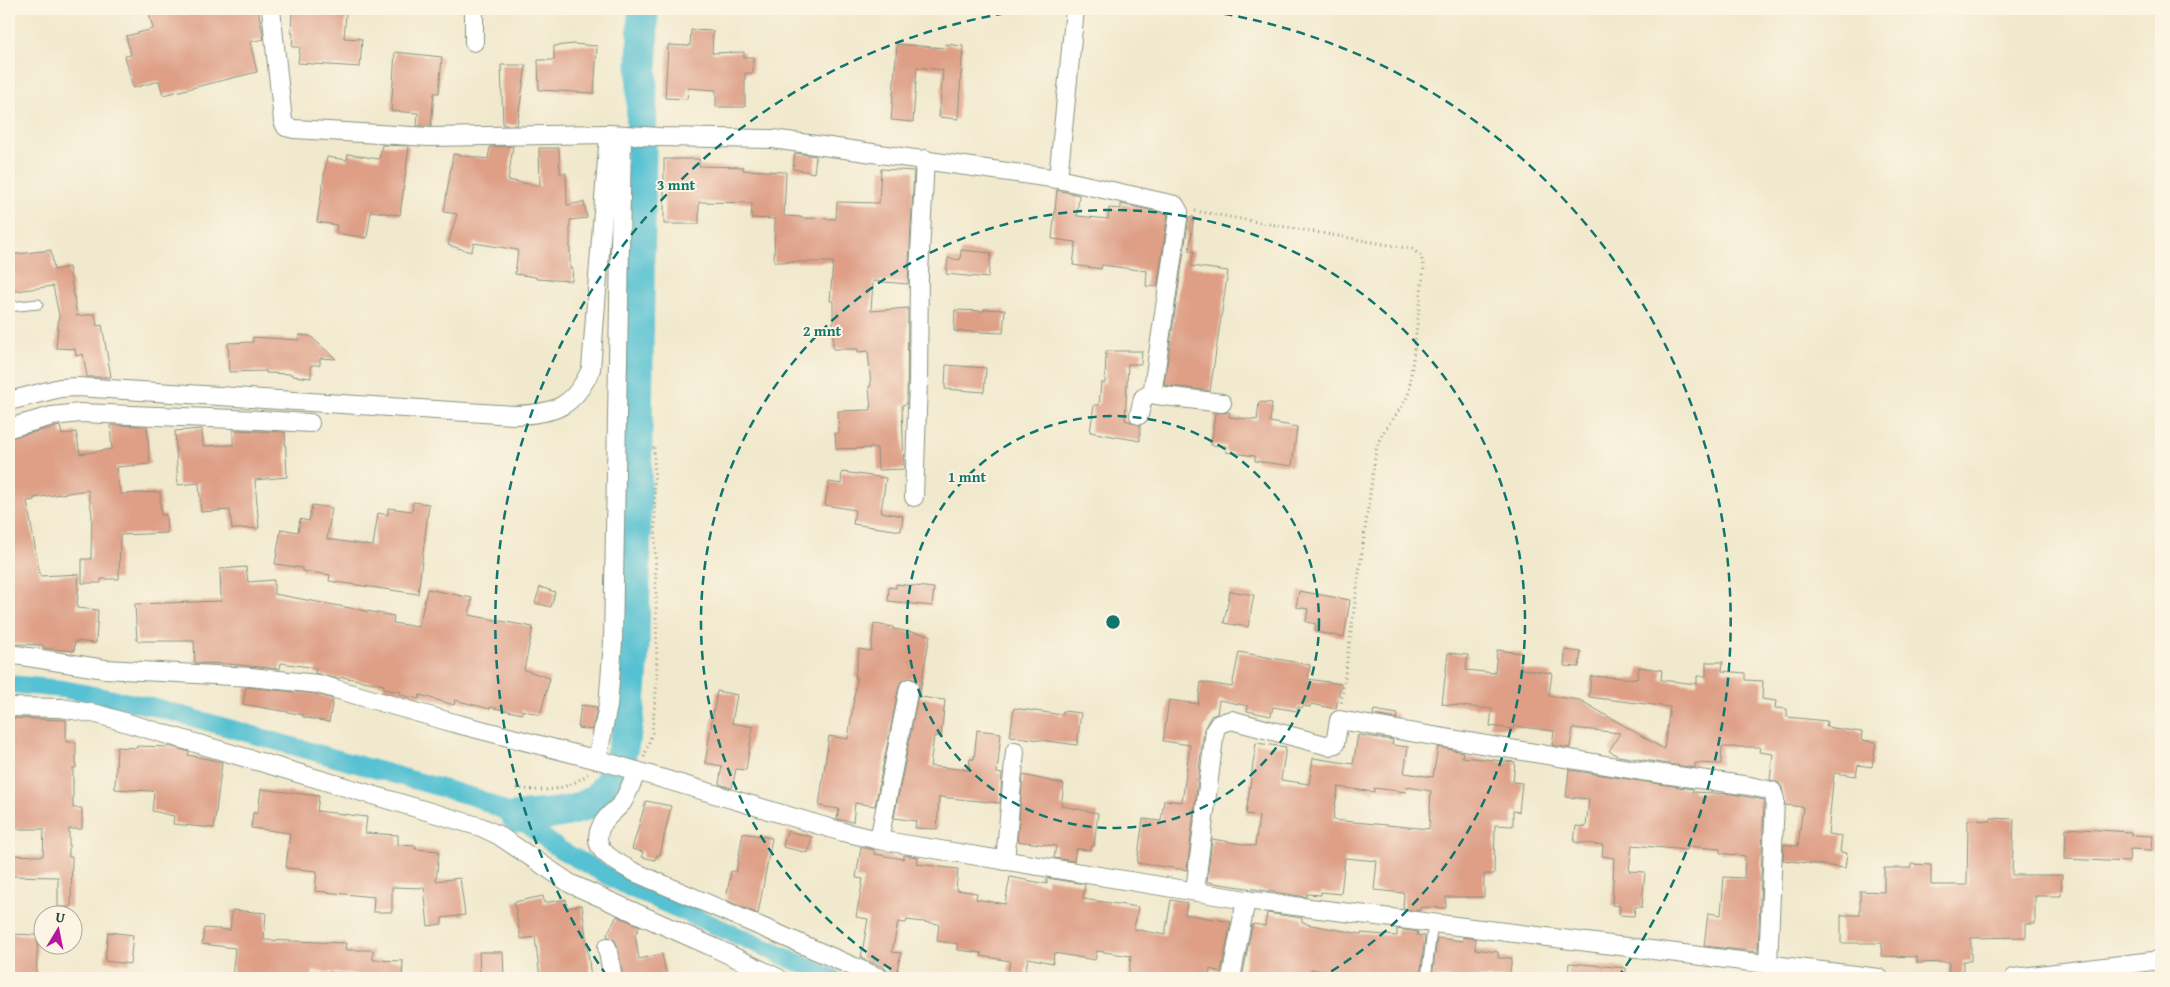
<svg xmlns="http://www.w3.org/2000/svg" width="2170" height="987" viewBox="0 0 2170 987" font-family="'Gentium Book Plus',serif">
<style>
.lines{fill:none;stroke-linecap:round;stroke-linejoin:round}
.canal{stroke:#57c1d2;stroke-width:18}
.river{stroke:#57c1d2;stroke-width:31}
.building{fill:#de9f86;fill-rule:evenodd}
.service-casing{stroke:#889380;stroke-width:11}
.minor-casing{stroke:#889380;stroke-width:20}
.path{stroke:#889380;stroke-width:3;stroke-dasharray:1 4;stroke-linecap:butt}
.service{stroke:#fff;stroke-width:9}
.minor{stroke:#fff;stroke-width:18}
.ring{fill:none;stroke:#0f766e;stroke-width:2.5;stroke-dasharray:9 6}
.centre{fill:#0f766e;stroke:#fcf5e5;stroke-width:2.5}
.ring-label{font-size:15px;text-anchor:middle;font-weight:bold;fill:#0f766e;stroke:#fcf5e5;stroke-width:4;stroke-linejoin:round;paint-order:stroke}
</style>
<rect width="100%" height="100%" fill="#fcf5e5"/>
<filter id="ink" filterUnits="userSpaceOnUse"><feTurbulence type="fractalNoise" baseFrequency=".02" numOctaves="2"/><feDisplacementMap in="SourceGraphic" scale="10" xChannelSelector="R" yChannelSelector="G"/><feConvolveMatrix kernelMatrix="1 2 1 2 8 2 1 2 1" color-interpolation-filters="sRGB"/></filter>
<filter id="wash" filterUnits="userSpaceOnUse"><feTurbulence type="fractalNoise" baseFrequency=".0096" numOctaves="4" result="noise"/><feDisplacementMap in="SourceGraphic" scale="20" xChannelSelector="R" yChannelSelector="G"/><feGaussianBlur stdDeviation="1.12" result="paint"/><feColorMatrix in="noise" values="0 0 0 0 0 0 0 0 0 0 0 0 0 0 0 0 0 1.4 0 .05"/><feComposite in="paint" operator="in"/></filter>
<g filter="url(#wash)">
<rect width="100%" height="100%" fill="#f1e9cd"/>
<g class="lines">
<polyline class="canal" points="9,684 63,689 154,707 477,798 517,817 559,849 630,888 833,978"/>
<path class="river" d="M517,817C540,814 571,815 591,802C631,775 631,692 634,648L643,9"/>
</g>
<g id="blocks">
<g class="building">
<polygon points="148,9 182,9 184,15 213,9 258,9 264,39 250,42 257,72 163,95 159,81 133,88 125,56 131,55 126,36 153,29"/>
<polygon points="292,9 346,13 344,38 362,39 360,67 298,63 300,47 292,47 293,33 291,33"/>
<polygon points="691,30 713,31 712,53 744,52 744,57 753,57 753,73 745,73 745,107 716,107 716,90 688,88 687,99 665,98 668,45 690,46"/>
<polygon points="574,44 597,46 594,93 539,90 538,60 554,60 554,46"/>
<polygon points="897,44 944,48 945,44 963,46 958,119 939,117 943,70 917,67 913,122 891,120"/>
<polygon points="395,52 442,57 439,93 434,93 431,126 417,126 418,113 391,111"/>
<polygon points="501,65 526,65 517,125 503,125"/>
<polygon points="382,145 409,146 400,215 371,211 367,238 336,233 337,225 317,222 327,157 347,160 348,154 379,159"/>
<polygon points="513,146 508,180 540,186 539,148 559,148 560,173 566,173 567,205 584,202 587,218 570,220 570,268 573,268 572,281 536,279 536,277 515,274 518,250 474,243 471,252 448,245 457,214 444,212 453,154 488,159 490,147"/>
<polygon points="795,153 816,156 814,173 793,169"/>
<polygon points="664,159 699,159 699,166 743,167 743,170 786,172 784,216 801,217 801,218 836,219 837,202 879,203 881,169 914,171 908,284 873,281 871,311 908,308 907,404 902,405 904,469 878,470 877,448 836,449 835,433 839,433 838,411 871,410 869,386 871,386 868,351 858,352 858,349 833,349 833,301 830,301 833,262 774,262 775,219 751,218 752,203 699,202 699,224 664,224"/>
<polygon points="1057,190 1079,195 1077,216 1108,219 1109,208 1121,209 1121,204 1168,214 1157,287 1146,286 1147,271 1102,265 1101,269 1073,265 1076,242 1052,239"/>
<polygon points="1189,217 1194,217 1189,251 1194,251 1191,266 1228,271 1210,391 1164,385"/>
<polygon points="51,250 54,270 69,267 77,316 95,314 97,326 102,325 111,377 87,377 83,354 76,356 75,349 56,348 59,315 53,286 9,292 9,255"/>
<polygon points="961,250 991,253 988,278 946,274 948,258 960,260"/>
<polygon points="984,309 1005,310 1003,333 954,331 955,310 984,311"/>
<polygon points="299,335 310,336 336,359 320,358 320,365 311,365 311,378 292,376 292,374 266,373 266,371 229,372 228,343 253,342 253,337 299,340"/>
<polygon points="1106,351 1142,351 1141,364 1128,364 1125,420 1140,425 1140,441 1090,432 1094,405 1099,405 1101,383 1105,383"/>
<polygon points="946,365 986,368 984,392 945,389"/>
<polygon points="1259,402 1272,403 1270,422 1297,427 1292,466 1255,461 1255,456 1226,452 1226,446 1211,445 1215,413 1230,412 1229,417 1257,420"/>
<polygon points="110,425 147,426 150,464 116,467 120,494 160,492 161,515 166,515 167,533 120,535 119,579 101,579 101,583 82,583 82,559 91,559 92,514 88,490 34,498 34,500 27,501 40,576 79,574 77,608 98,610 96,643 75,641 74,651 43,648 43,645 13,644 13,639 9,639 9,438 60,426 62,435 76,432 80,454 112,449"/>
<polygon points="202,429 203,446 233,445 233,430 285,432 287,477 255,480 259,528 232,529 230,510 201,512 199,483 178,485 175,431"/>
<polygon points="842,472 886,478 881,512 903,516 901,531 853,524 855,510 825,505 829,482 841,484"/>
<polygon points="413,502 429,504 418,594 329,581 330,575 302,571 302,568 275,564 281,529 298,532 300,519 309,521 312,505 332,508 327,539 373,546 378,513 388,515 388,508 412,511"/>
<polygon points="246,567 248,582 274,580 274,594 394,616 393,623 419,627 427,589 472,598 469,615 533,627 524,670 550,678 540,715 522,710 522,714 490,707 490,709 455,700 454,705 420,695 419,699 400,695 401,692 383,689 384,685 342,677 338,679 315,673 316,668 281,663 280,669 229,664 195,663 194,641 137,641 135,604 221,601 220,569"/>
<polygon points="896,584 934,588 932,606 888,601 889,587 896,588"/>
<polygon points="540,587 555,592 551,607 535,603"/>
<polygon points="1230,591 1254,595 1248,627 1224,623"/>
<polygon points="1299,591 1350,600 1344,637 1315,632 1316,624 1306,622 1308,609 1296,607"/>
<polygon points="874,624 893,627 893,629 930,635 919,697 945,700 941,736 934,736 930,766 969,770 970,759 974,759 977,730 1001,733 997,773 1002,774 1000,803 939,797 937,829 915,828 916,821 894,818 919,690 916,680 911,678 901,681 899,686 875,806 855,803 853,822 837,819 839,809 819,806 829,736 848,739 857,678 855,678 859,649 871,651"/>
<polygon points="1497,650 1522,653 1520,669 1552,673 1549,696 1580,700 1664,749 1670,707 1589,697 1591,676 1637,679 1639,667 1662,670 1661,680 1697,684 1697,676 1706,676 1706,662 1723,662 1722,671 1745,673 1745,680 1763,681 1762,699 1776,701 1775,708 1787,709 1787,717 1827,721 1826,727 1862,732 1861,740 1876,742 1872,767 1858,765 1856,776 1834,773 1828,834 1842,836 1840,852 1847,853 1845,868 1783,860 1784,844 1798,846 1803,807 1785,805 1782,787 1779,783 1770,780 1773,754 1759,752 1760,747 1722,747 1721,764 1695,763 1695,768 1618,756 1609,751 1620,733 1573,728 1570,748 1552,745 1554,731 1514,726 1513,729 1490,726 1492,709 1442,704 1448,653 1468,655 1466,670 1495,673"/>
<polygon points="1565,650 1581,652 1579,667 1564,666"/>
<polygon points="1239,652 1310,665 1308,679 1341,684 1336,709 1311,704 1310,707 1303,706 1302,708 1298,707 1297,711 1273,707 1271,716 1247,711 1248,706 1219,700 1217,714 1211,716 1204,729 1187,870 1137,863 1143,819 1161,821 1164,800 1182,802 1190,745 1163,741 1169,700 1198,704 1201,682 1232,687"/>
<polygon points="246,687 316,694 333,699 329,722 303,717 304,715 243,704"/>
<polygon points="717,691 737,695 732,723 753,727 746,770 736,769 732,788 719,784 722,766 705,763"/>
<polygon points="581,705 597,707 592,730 578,728"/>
<polygon points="1014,708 1063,715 1063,711 1081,713 1077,745 1010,736"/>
<polygon points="1374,710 1398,714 1397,719 1373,715"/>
<polygon points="9,718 66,720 66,742 76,742 76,768 73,768 73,808 82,808 82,829 69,829 69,857 72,857 71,907 58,907 58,877 9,876 9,855 43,856 44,829 9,829"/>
<path d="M1358,735L1393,740L1392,745L1408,747L1404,773L1433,777L1438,747L1463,752L1462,757L1515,762L1513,782L1522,783L1519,812L1513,811V826L1495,825L1494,874H1484V897H1446V908L1424,907L1420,908L1419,911L1403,909L1404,893L1374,890L1377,861L1345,858L1341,894L1321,892V895L1307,894L1306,897L1207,882L1212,839L1255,846L1259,816L1246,814L1256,743L1286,747L1281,780L1309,784L1313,758L1353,764ZM1338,787L1374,792V788L1406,792L1407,787L1431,791L1429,829L1333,820Z"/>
<polygon points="137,746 173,747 189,752 188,755 222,762 214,828 173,824 174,816 152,811 154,793 152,791 115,789 117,747 137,748"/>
<polygon points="1569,770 1693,789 1693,792 1732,794 1764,800 1758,952 1704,946 1708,913 1721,915 1724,877 1744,878 1745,856 1720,853 1720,849 1688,846 1687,850 1632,845 1629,871 1645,872 1642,907 1635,907 1634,916 1619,915 1620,906 1612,905 1614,858 1602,856 1603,845 1574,842 1576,826 1586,827 1589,799 1566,797"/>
<polygon points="1023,775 1064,784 1061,806 1098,813 1094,846 1091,846 1090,850 1076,849 1074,861 1054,858 1056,846 1017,841"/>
<polygon points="261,789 319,796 317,811 367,817 365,833 398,835 398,845 416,846 415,849 439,851 436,881 460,878 465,915 442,918 442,924 428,926 424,888 392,887 392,912 373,912 374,897 315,891 317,871 286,868 290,833 251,828 253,813 258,813"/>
<polygon points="646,801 671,806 660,855 657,855 655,860 642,857 643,852 632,849"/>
<polygon points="1991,818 2014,819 2012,875 2062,875 2061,896 2035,896 2035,924 2026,924 2026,937 1971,938 1971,961 1963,961 1963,975 1948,975 1949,962 1917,963 1917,957 1881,956 1882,943 1841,943 1841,915 1860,915 1860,891 1884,892 1884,868 1911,868 1911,864 1931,865 1931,885 1967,885 1968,820 1991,821"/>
<polygon points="2066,828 2131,832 2131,835 2153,836 2152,850 2130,849 2129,862 2065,859"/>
<polygon points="787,831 812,837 808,853 783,847"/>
<polygon points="743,833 772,838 758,914 726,900 731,871 736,872"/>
<polygon points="861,847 874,850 874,854 903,859 904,855 918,857 917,864 958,869 956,890 977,893 976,899 1005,904 1010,877 1047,884 1047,878 1085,884 1083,899 1138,907 1134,929 1165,935 1171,900 1187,903 1185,914 1231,922 1221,972 1210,969 1209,978 1128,978 1131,956 1097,951 1095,960 1054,953 1053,963 1028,958 1025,975 1008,972 1010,961 981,956 982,953 958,950 958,944 937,941 939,924 907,920 906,923 898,922 892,952 901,953 896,975 889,974 884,967 861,958 868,919 856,917 863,879 856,878"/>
<polygon points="543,896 544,903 566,899 567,908 582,905 591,978 540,978 535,937 521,939 514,902"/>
<polygon points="232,910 266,913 264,940 346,943 345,950 373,950 373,960 403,961 402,978 356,978 356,974 313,971 312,978 232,978 235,948 202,944 204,928 230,930"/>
<polygon points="1267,913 1302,918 1302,922 1306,923 1306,924 1361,934 1361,933 1397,936 1397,929 1418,932 1417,935 1425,936 1420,978 1357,977 1311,969 1310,978 1242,978 1252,926 1254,924 1265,926"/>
<polygon points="617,916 640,926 635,935 639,959 662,954 666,973 640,978 623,978 617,945 615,940 608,937 607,934"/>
<polygon points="108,932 133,935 130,964 105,961"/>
<polygon points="9,934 38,935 36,977 9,976"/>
<polygon points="1463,937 1476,939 1475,949 1498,952 1498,958 1512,958 1509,978 1432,978 1437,938 1463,941"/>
<polygon points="479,952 503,952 504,978 480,978"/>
<polygon points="1569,963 1626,968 1626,978 1568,978"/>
</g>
</g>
</g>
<g filter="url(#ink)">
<use href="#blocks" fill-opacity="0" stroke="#889380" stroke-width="1"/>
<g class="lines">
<defs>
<g id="service">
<polyline points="9,307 38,304"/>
<polyline points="1426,978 1433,923"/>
</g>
<g id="minor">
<polyline points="271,9 283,121 286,127 294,129 429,137 609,134 660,137 773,139 1058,179 1175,205 1179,212 1153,388 1156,395 1222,403"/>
<polyline points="474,42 474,9"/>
<polyline points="1058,179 1075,9"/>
<path d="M9,401L60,388L78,387L514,415C555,414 574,407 591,369L609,134"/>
<polyline points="1139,415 1143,398 1154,392"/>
<polyline points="9,428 52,416 80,413 260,420 310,423"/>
<polyline points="914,497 918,382 919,272 925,159"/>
<polyline points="9,654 105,669 250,677 318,684 454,723 606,762 843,832 879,840 1246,900 1879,978"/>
<polyline points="9,707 61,708 97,714 481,827 498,835 571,884 715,948 778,978"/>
<polyline points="597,759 608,706 613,642 622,136"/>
<path d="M637,771C632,782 628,793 622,803C616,810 608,815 603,823C587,849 613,860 632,871L880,978"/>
<polyline points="879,840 909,688"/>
<polyline points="1005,861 1015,751"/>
<polyline points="1195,891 1215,730 1219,724 1231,720 1329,746 1335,744 1339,720 1641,771 1750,786 1772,791 1775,799 1768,965"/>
<polyline points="607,947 613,978"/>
<polyline points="1231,978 1246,900"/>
<polyline points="2014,978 2161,960"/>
</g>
</defs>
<use href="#service" class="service-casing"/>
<use href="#minor" class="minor-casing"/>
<g class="path">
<path d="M1195,211L1412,249L1421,256L1424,267L1409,392C1401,414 1381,427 1376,450L1341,704"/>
<polyline points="644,757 652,733 657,680 654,447"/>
<path d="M516,788C543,792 566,791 588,774"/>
</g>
<use href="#service" class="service"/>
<use href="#minor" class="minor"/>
</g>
</g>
<g class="ring">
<circle cx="1113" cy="622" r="206"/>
<path d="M904 977A412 412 0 1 1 1322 977"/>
<path d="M607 976A618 618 0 0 1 1032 9M1194 9A618 618 0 0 1 1619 976"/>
</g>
<circle cx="1113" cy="622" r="8" class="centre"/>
<g class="ring-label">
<text x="676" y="190">3 mnt</text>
<text x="822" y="336">2 mnt</text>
<text x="967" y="482">1 mnt</text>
</g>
<rect width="2170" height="987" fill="none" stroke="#fcf5e5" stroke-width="30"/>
<g transform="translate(58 930) rotate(10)"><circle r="24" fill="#fcf5e5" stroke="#a4ab9e"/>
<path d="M0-4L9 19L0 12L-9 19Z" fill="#b5179e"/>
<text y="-8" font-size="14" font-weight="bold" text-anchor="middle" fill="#1f3d34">U</text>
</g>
</svg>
